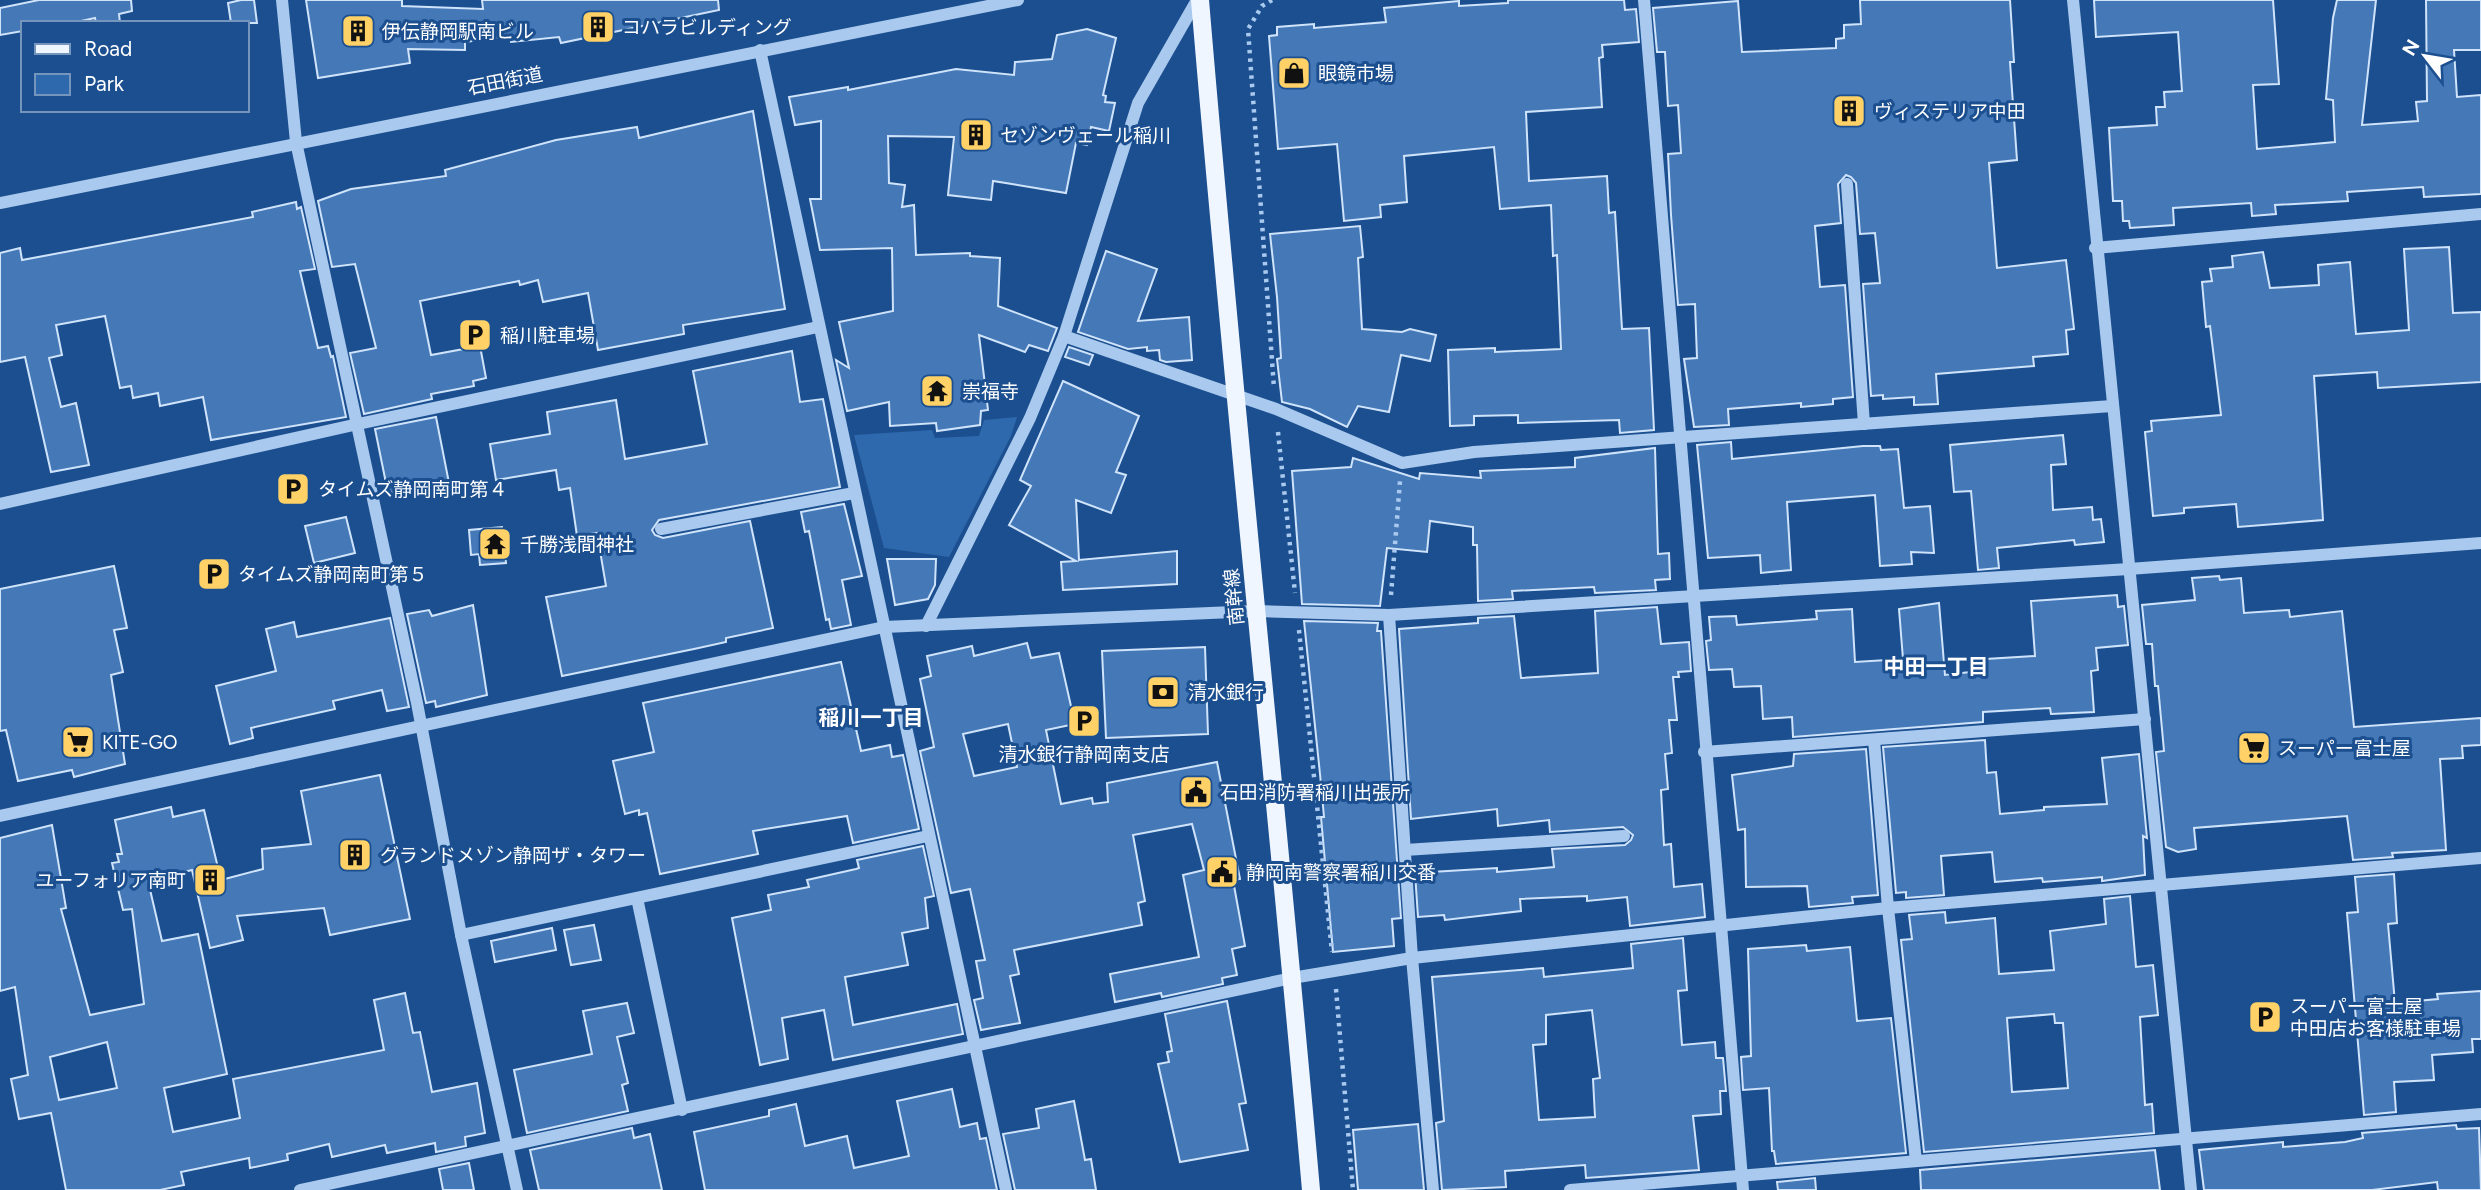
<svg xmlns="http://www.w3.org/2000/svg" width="2481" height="1190" viewBox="0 0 2481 1190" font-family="Figtree,'Noto Sans JP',sans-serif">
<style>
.green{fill:#2e69ad}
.building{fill:#4478b7;stroke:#cfe3fa;stroke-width:2;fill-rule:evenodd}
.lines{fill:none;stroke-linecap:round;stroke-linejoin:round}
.path{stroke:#a9c9ee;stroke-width:4.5;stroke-dasharray:3.5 5;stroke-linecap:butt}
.minor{stroke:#a9c9ee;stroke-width:12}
.major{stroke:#f0f6ff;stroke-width:18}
.labels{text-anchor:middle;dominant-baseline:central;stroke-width:6;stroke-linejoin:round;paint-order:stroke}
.poi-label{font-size:19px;fill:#fff;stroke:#1b4f8f;text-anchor:start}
.street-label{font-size:19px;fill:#fff;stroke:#1b4f8f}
.neighbourhood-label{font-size:21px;font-weight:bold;fill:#fff;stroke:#1b4f8f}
</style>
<rect width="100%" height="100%" fill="#1b4f8f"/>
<polygon class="green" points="1017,417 1011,436 949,557 884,548 854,435 932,430 935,438 979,436 984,420"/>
<g class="building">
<polygon points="39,0 131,0 132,11 119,14 120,23 96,23 95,18 72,23 23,23 23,31 0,35 0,8"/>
<polygon points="241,0 254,0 257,23 231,23 228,3"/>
<polygon points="306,0 402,0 402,6 483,9 482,0 718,0 719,10 561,43 559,37 511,42 510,36 465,42 465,50 408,49 410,63 318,78"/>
<polygon points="1508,0 1624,0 1625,10 1636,9 1639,42 1602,45 1603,57 1599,58 1602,107 1526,112 1529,181 1607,176 1609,213 1615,212 1622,329 1649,328 1654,430 1620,433 1619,420 1518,423 1518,415 1474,416 1474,425 1450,426 1448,350 1495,348 1495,352 1561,349 1557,255 1553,256 1551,205 1500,209 1494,147 1404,156 1407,202 1380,205 1381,217 1344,221 1337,144 1278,149 1269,36 1277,35 1277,27 1314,24 1314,28 1386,22 1384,8 1459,1 1459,6 1508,3"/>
<polygon points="1860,0 2010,0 2014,62 2010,62 2017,160 1989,163 1997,268 2066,260 2074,329 2066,330 2068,354 2033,357 2034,366 1936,374 1938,404 1914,405 1914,397 1883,399 1883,395 1871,396 1863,284 1880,283 1875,233 1860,234 1856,183 1851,177 1846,175 1838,184 1841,223 1815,226 1820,287 1845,285 1853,397 1833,399 1833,404 1801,407 1801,403 1728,409 1729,425 1694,427 1684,359 1697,358 1695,304 1678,305 1671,215 1668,154 1681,153 1678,105 1668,106 1665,52 1657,52 1653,8 1738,1 1742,52 1836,48 1836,39 1844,38 1844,25 1861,24"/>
<polygon points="2094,0 2273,0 2279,84 2253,85 2257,149 2335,142 2333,100 2326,99 2333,18 2337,0 2376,0 2362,125 2418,121 2416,102 2427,101 2426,0 2481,0 2481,50 2454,50 2457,97 2481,95 2481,194 2424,197 2423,187 2347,192 2348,201 2275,205 2276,214 2252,216 2251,203 2173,208 2174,225 2130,228 2129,221 2123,221 2122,201 2113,201 2109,128 2157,125 2156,107 2165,107 2164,92 2182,91 2178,32 2096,37"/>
<polygon points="1087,29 1116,38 1103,95 1106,96 1105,102 1115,103 1109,131 1091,127 1087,145 1076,143 1066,193 993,181 991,200 948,195 954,137 888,136 889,183 905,185 902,207 914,205 916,255 970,253 970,256 1000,258 998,306 1057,328 1048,351 1029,345 1025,352 979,335 988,410 981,411 980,425 937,431 936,423 890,426 889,402 847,411 836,360 849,368 839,322 893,311 892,248 820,250 810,199 821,199 821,121 795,125 789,97 848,87 848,90 956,69 1014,75 1015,62 1052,59 1057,35"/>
<polygon points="753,111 785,309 683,325 684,334 598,350 588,293 543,302 538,280 520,285 519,281 420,301 431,355 480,346 486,378 473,381 474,386 431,394 432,399 364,414 350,353 376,348 355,264 332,267 318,201 351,189 446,176 445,170 556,140 637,127 639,138"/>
<polygon points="296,202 297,209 301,207 315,269 300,271 318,348 328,346 331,357 333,356 346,417 211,440 203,397 160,406 158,393 133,398 131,386 120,388 105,316 56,325 62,355 49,358 61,407 76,403 89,465 51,472 25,357 0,362 0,253 20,248 22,260 253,217 252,212"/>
<polygon points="1360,226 1363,257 1358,258 1362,329 1402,332 1410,329 1436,335 1430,361 1401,355 1389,412 1358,406 1347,427 1310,409 1282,402 1277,359 1281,358 1277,297 1270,234"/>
<polygon points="2449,247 2453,313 2481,312 2481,382 2378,388 2377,372 2314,376 2323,520 2238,527 2236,504 2184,508 2184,513 2153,516 2145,432 2152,431 2151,421 2221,415 2210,326 2206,327 2202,282 2212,281 2210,269 2233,267 2232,256 2263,252 2270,288 2319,285 2318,265 2350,262 2356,334 2409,330 2404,249"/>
<polygon points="1106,251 1157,269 1138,321 1189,317 1192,360 1166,362 1160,360 1159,350 1147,351 1147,347 1128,349 1078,332"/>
<polygon points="1069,347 1093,355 1089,365 1065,357"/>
<polygon points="792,351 800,402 823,399 840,487 659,520 652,530 655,535 663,538 750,521 773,628 726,638 726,642 694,649 562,676 546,597 606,586 597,533 577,536 570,488 559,490 556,470 496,480 490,444 550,434 547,412 616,400 625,459 707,444 693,371"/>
<polygon points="1063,381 1139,416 1116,472 1126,475 1111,513 1076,500 1079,560 1177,551 1177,584 1063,590 1061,562 1076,561 1009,525 1031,486 1020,480"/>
<polygon points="436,417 450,488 420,495 419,487 388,493 375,429"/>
<polygon points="2063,435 2066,464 2051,465 2053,510 2092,507 2093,520 2101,519 2104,542 2075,545 2074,540 1997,548 1999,568 1978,570 1971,491 1954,492 1950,445"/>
<polygon points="1731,442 1732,459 1863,446 1880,446 1881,450 1898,449 1904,508 1930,506 1934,553 1911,552 1912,564 1880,566 1875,495 1787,502 1791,570 1761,573 1760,555 1708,558 1697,445"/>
<polygon points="1655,448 1658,554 1669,553 1670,579 1655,580 1656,590 1595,593 1594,587 1512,591 1513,599 1478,601 1477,545 1473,545 1473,527 1430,521 1427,552 1387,548 1380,606 1302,604 1292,471 1351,467 1353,458 1419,479 1420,473 1481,478 1480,471 1575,467 1575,458"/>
<polygon points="844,504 862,576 842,580 851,625 831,629 829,619 826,620 809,531 805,532 801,512"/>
<polygon points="346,517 355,553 314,563 305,526"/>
<polygon points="502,527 506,563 480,565 479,554 471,555 469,530"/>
<polygon points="887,559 936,559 935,585 928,599 895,605"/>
<polygon points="114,566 127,628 114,630 123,672 111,675 125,764 74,777 72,770 18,781 6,730 0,731 0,589"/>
<polygon points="2219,576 2220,580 2241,578 2244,613 2289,610 2290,617 2342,611 2354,727 2481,718 2481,745 2462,746 2463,758 2440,759 2446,850 2392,853 2393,857 2353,860 2347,816 2194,828 2196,849 2178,852 2166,847 2156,752 2164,751 2158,686 2155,686 2152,644 2146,644 2142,605 2195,600 2192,578"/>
<polygon points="2117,595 2118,607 2124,606 2128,645 2096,648 2098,670 2091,671 2094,712 2051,714 2050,708 1983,712 1983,722 1793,737 1792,717 1763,719 1761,686 1734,687 1732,669 1709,670 1706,641 1711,640 1709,617 1736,616 1737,625 1817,619 1816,611 1852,609 1855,662 1903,659 1899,609 1939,603 1945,675 1987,670 1986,659 2035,656 2031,601"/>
<polygon points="473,605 487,695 436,707 435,701 426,703 407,614 429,610 432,616"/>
<polygon points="1657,607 1661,644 1689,642 1691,671 1678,672 1679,677 1673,677 1677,720 1669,720 1672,753 1665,754 1668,789 1661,790 1664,845 1671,844 1674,887 1702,884 1705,917 1630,926 1627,897 1587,901 1587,896 1520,899 1521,911 1445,920 1444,915 1418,917 1415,873 1497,868 1497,872 1554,867 1552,849 1625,845 1631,840 1633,835 1623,827 1550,832 1549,820 1498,826 1497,809 1411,819 1399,629 1478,623 1478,618 1514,616 1521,678 1598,673 1595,611"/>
<polygon points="390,618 409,707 387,711 382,690 333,701 335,709 251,728 253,738 230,744 216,686 276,671 266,629 294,622 297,637"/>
<polygon points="1304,621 1378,623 1377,631 1381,631 1401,918 1392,919 1394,946 1333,952 1321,817 1324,817 1320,774"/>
<path d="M1027,643L1031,658L1059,653L1075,724L1046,730L1061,804L1092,798L1093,804L1108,802L1107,783L1217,762L1240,879L1233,880L1245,946L1232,949L1237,975L1222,978L1223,984L1162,997L1161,993L1115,1002L1110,974L1199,957L1183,875L1204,870L1192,824L1133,835L1145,901L1138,903L1142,925L1014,950L1019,974L1010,976L1020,1023L981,1030L974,1000L983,998L976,961L985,960L970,889L951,893L920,751L934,747L920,679L931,676L927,656L972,646L974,656ZM1008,724L1017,767L974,776L963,734Z"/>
<polygon points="1205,647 1208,734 1106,738 1102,651"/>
<polygon points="841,662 861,751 890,745 892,757 903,755 919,829 853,843 847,816 753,831 758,854 660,874 647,813 639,815 639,810 625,814 613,761 654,752 643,703"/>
<polygon points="1985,740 1987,773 1996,772 2000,814 2044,810 2044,807 2107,804 2102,758 2139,754 2147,838 2143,836 2145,875 2102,881 2102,877 2092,878 2043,882 2042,878 1995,882 1992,852 1941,856 1944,895 1906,898 1906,892 1896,893 1883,747"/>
<polygon points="1866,749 1878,895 1852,897 1853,903 1809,907 1807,886 1746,887 1745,829 1738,830 1732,775 1793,766 1794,754"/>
<path d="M380,775L410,919L330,935L324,908L237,916L243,940L210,948L192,870L148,881L162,941L198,934L227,1074L164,1088L173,1132L240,1118L233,1079L384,1050L374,1000L405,993L413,1033L420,1032L432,1092L477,1083L485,1133L465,1137L466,1146L436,1152L435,1143L387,1153L385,1145L332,1157L329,1144L287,1154L288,1160L250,1168L249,1158L181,1172L184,1185L160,1190H66L51,1113L19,1119L11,1079L28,1075L15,987L0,991V838L52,825L66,908L61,909L90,1015L144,1004L132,909L123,910L112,863L119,862L117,854H122L115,820L171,807L173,817L204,810L221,880L263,869L262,849L311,844L301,791ZM107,1042L117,1088L59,1100L50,1057Z"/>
<polygon points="923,846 934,896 925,898 928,928 902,933 908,965 845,977 853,1025 957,1004 963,1034 833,1060 824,1010 782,1018 788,1059 760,1065 732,918 771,910 768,895 809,887 807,880 856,869 859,868 857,860"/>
<polygon points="2394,874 2397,923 2388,924 2395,1003 2438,999 2437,994 2481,991 2481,1039 2472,1039 2473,1052 2432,1055 2434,1080 2394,1082 2396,1112 2364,1115 2347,913 2358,912 2355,877"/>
<path d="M2130,896L2136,967L2153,965L2158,1015L2140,1017L2145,1105L2152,1104L2154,1133L1924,1152L1901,940L1912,939L1909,915L1945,912L1946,923L1995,918L1999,974L2054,970L2050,931L2106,924L2104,899ZM2054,1014L2055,1023H2063L2068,1088L2012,1092L2007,1018Z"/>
<polygon points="594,925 601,960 571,965 564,930"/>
<polygon points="552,928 556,950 495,962 491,941"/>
<path d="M1683,938L1687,990L1678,991L1682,1045L1715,1042L1716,1058H1723L1726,1091H1720L1721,1114L1693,1116L1699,1170L1586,1178L1585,1165L1505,1171L1506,1187L1442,1190L1436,1123L1444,1121L1432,977L1543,968L1544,977L1633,968L1631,944ZM1592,1010L1600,1078L1593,1079L1595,1117L1539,1120L1533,1045L1546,1044V1015Z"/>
<polygon points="1806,945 1807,951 1850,947 1857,1021 1891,1018 1906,1153 1776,1164 1774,1151 1772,1151 1769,1088 1743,1090 1741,1057 1751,1056 1748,949"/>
<polygon points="1227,1001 1246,1103 1239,1104 1248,1150 1180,1162 1158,1064 1169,1062 1167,1052 1172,1051 1165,1014"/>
<polygon points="627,1003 634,1033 617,1037 628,1083 622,1085 628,1111 527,1133 514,1070 592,1054 583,1011"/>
<polygon points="952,1089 960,1127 977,1123 980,1139 986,1138 997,1190 705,1190 694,1132 769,1116 769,1110 796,1104 805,1146 847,1136 854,1168 909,1156 897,1101"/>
<polygon points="1074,1101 1085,1160 1091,1159 1096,1190 1015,1190 1003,1134 1039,1128 1036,1109"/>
<polygon points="1418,1124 1424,1190 1358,1190 1353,1130"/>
<polygon points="2456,1125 2457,1129 2479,1128 2481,1190 2438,1190 2437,1182 2372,1190 2204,1190 2199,1150 2283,1142 2283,1147 2345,1142 2363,1138 2362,1133"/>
<polygon points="632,1128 634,1138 650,1134 662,1190 539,1190 530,1150"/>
<polygon points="2155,1150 2160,1190 1921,1190 1920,1170"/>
<polygon points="469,1163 474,1190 443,1190 439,1169"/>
<polygon points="1815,1178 1816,1190 1778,1190 1777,1182"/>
</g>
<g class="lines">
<g class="path">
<polyline points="1272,0 1262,6 1248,29 1274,388"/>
<polyline points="1278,432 1295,593"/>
<polyline points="1391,595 1400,481"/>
<polyline points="1299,630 1332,952"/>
<polyline points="1336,989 1353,1190"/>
</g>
<g class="minor">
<polyline points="282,0 296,142 417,703 461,935 517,1190"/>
<polyline points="1644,0 1743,1190"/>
<polyline points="2073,0 2191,1190"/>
<polyline points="760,50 1006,1190"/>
<polyline points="1847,184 1864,424"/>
<polyline points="0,203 1018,0"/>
<polyline points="2095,248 2481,214"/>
<polyline points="1064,336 1276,409 1402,463 1474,452 2112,406"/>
<polyline points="0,504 358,424 818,327"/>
<polyline points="661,529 854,493"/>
<polyline points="1389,615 1412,958 1433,1190"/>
<polyline points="926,626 1030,418 1064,336 1138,103 1197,0"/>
<polyline points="1874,740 1888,908 1916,1161"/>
<polyline points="1704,752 2145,719"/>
<polyline points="0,816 884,627 1257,611 1389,615 2129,569 2481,543"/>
<polyline points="1405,850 1624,836"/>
<polyline points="637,898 682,1110"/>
<polyline points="461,935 928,836"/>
<polyline points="300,1190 1292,978 1412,958 1888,908 2481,858"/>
<polyline points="1570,1190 2481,1114"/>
</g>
<path class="major" d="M1200,0C1233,397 1276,793 1311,1190"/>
</g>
<defs>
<symbol id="building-square" viewBox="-11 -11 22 22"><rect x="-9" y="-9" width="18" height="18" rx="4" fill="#ffd166" stroke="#1b4f8f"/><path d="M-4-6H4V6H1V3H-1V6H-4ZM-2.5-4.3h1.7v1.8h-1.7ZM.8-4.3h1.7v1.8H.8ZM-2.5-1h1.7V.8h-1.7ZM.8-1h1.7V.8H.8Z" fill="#111"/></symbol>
<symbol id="shop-square" viewBox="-11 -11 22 22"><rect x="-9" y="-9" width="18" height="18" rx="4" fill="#ffd166" stroke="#1b4f8f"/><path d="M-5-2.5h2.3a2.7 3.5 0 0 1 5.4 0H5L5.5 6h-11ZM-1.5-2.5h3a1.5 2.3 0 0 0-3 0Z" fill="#111"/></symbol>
<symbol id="parking-square" viewBox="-11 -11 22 22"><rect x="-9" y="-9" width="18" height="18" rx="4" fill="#ffd166" stroke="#1b4f8f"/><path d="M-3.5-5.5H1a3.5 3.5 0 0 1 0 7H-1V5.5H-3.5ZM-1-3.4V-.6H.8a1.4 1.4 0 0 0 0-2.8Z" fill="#111"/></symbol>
<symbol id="temple-square" viewBox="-11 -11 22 22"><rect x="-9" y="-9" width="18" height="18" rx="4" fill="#ffd166" stroke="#1b4f8f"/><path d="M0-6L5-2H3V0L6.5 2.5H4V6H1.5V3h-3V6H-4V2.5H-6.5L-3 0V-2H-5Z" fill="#111"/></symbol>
<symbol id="bank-square" viewBox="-11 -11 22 22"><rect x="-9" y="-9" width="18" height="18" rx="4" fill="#ffd166" stroke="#1b4f8f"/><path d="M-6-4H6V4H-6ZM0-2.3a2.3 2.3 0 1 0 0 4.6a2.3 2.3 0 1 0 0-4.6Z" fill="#111"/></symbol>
<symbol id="supermarket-square" viewBox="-11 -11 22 22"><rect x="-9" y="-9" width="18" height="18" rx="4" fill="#ffd166" stroke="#1b4f8f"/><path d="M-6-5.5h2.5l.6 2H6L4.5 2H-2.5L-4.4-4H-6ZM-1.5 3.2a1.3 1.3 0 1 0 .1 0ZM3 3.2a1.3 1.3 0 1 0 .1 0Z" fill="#111"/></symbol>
<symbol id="civic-square" viewBox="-11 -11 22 22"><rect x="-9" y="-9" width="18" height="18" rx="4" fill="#ffd166" stroke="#1b4f8f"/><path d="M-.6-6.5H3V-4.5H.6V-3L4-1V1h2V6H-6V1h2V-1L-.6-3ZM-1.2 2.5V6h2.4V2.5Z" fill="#111"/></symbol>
</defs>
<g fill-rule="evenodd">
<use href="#building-square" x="579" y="8" width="38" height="38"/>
<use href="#building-square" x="339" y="12" width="38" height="38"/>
<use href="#shop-square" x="1275" y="54" width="38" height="38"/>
<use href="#building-square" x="1830" y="92" width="38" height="38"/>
<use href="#building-square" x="957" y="116" width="38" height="38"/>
<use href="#parking-square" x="456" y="316" width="38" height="38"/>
<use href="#temple-square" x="918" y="372" width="38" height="38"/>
<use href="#parking-square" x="274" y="470" width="38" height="38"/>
<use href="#temple-square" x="476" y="525" width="38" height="38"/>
<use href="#parking-square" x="195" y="555" width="38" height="38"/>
<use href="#bank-square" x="1144" y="673" width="38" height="38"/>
<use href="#parking-square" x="1065" y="702" width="38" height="38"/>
<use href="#supermarket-square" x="59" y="723" width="38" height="38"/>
<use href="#supermarket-square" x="2235" y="729" width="38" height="38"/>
<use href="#civic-square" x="1177" y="773" width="38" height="38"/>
<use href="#building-square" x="336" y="836" width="38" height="38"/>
<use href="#civic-square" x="1203" y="853" width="38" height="38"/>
<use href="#building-square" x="191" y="861" width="38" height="38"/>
<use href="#parking-square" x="2246" y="998" width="38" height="38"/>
</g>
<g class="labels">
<g class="poi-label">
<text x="622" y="27">コハラビルディング</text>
<text x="382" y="31">伊伝静岡駅南ビル</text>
<text x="1318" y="73">眼鏡市場</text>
<text x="1874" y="111">ヴィステリア中田</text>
<text x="1000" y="135">セゾンヴェール稲川</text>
<text x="500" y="335">稲川駐車場</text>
<text x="962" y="391">崇福寺</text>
<text x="318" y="489">タイムズ静岡南町第４</text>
<text x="520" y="544">千勝浅間神社</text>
<text x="238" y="574">タイムズ静岡南町第５</text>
<text x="1188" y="692">清水銀行</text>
<text x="102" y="742">KITE-GO</text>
<text x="2278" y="748">スーパー富士屋</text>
<text x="1084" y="754" text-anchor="middle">清水銀行静岡南支店</text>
<text x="1220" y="792">石田消防署稲川出張所</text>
<text x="380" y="855">グランドメゾン静岡ザ・タワー</text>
<text x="1246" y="872">静岡南警察署稲川交番</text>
<text x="186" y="880" text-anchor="end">ユーフォリア南町</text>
<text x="2290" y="1006">スーパー富士屋<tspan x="2290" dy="22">中田店お客様駐車場</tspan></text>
</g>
<g class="street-label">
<text transform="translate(505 81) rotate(-11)">石田街道</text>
<text transform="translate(1234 597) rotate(-96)">南幹線</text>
</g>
<g class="neighbourhood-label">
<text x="1936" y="666">中田一丁目</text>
<text x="871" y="717">稲川一丁目</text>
</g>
</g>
<rect x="21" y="21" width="228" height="91" fill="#1b4f8f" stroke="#7695bc" stroke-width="2"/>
<rect x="35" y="44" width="35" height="10" fill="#f0f6ff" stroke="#7695bc" stroke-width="2"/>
<text x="84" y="56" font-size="21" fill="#ffffff">Road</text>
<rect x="35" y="74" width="35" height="21" fill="#2e69ad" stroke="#7695bc" stroke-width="2"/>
<text x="84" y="91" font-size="21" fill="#ffffff">Park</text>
<g transform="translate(2425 56) rotate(301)" stroke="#1b4f8f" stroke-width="5" paint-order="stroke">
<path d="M0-5L12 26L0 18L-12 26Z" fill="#ffffff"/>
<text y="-10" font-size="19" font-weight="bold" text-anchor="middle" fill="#ffffff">N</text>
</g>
</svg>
